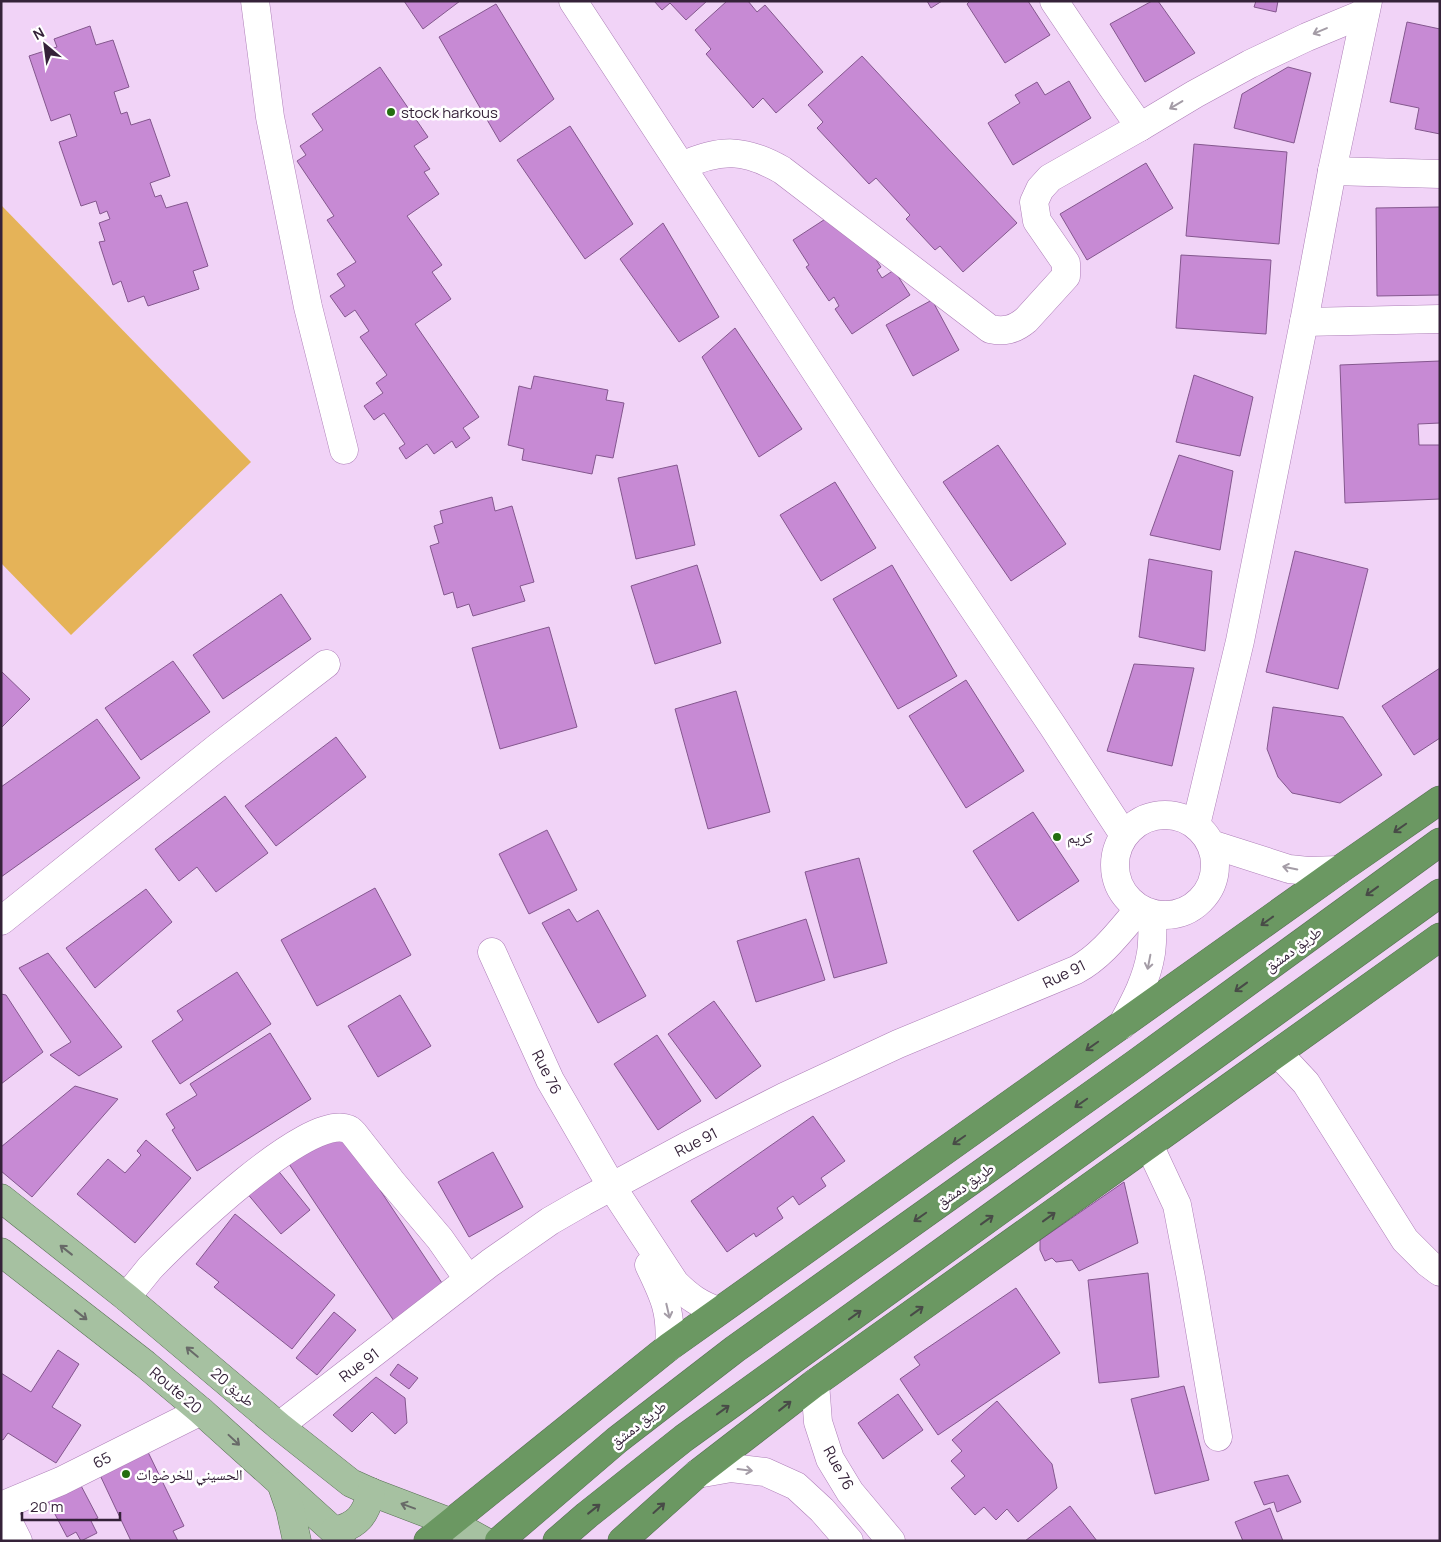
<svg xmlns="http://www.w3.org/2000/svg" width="1441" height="1542" viewBox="0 0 1441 1542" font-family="Manrope,'Noto Naskh Arabic',sans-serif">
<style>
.green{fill:#e5b358}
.building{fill:#c78ad4;stroke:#84578e}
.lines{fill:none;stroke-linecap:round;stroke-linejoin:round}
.minor-casing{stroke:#ad7eb7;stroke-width:29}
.major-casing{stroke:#586f54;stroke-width:29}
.highway-casing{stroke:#586f54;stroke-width:29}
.minor{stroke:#fff;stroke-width:28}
.major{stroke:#a6c1a1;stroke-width:28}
.highway{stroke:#6b9862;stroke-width:28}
.oneway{stroke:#a49ca6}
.oneway2{stroke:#484b47}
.oneway3{stroke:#686a68}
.poi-dot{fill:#246e10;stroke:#fff;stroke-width:2}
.labels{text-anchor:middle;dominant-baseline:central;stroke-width:5;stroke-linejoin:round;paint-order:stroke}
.poi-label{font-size:15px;fill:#352239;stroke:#fff;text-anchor:start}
.street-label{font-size:15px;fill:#352239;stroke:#fff}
</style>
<rect width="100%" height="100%" fill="#f1d3f7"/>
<polygon class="green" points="1,205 251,462 71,635 1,563"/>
<g class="building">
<polygon points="404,1 460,1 423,29"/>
<polygon points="654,1 707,1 686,20 670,3 662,10"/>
<polygon points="727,1 748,1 757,12 765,5 823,72 776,113 763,98 753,108 706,54 711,49 695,30"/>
<polygon points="927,1 942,1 931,8"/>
<polygon points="970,1 1028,1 1050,35 1005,63 967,4"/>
<polygon points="1152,1 1158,1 1195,53 1145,82 1110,24"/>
<polygon points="1256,1 1278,1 1276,12 1254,7"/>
<polygon points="496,4 554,99 500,142 439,37"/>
<polygon points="1407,22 1440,29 1440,134 1415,129 1419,108 1390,102"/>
<polygon points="90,26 96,45 113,40 129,87 114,92 121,114 127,112 131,125 150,119 170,176 150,183 155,197 161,195 166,208 187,202 208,266 193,271 199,289 148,306 144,296 128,302 121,281 113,285 99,242 105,241 99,223 110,219 107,211 100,214 96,201 81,206 59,142 77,136 70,114 51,121 29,56 57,47 54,39"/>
<polygon points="862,56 1017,223 963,272 940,246 935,250 906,219 910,215 876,178 869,184 817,128 823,122 808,105"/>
<polygon points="380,67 428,137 414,146 430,169 424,172 439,194 407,216 442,265 432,272 451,299 415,324 479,417 463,428 470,438 456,448 452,441 434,454 427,444 406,459 399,448 405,444 384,413 374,420 364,406 383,393 376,383 387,375 360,337 369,331 355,310 345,317 330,296 345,286 337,274 356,262 327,220 334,216 297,161 306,155 300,146 323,130 312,114"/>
<polygon points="1288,67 1311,73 1294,143 1234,128 1242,94"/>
<polygon points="1069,81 1091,118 1013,165 988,123 1020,103 1015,95 1037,82 1045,95"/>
<polygon points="570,126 633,224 585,259 517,160"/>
<polygon points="1194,144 1287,152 1279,244 1186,236"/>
<polygon points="1146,163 1173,208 1087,260 1060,214"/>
<polygon points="1440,207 1440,295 1377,296 1376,208"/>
<polygon points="833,214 849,239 858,233 881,267 877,270 882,278 894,270 910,295 852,334 835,309 839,306 834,297 829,301 806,267 809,265 793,240"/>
<polygon points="663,223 719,317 679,342 620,259"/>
<polygon points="1181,255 1271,260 1266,334 1176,328"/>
<polygon points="932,300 959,350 913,376 886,325"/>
<polygon points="735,328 802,429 759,457 702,357"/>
<polygon points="1440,361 1440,423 1418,424 1419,445 1440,445 1440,499 1345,503 1340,365"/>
<polygon points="1194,375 1253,397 1240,456 1176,442"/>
<polygon points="534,376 608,390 606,400 624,403 613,458 596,455 592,474 522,460 524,449 508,445 519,386 531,389"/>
<polygon points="998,445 1066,544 1011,581 943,482"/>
<polygon points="1179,455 1233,471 1220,550 1150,535"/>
<polygon points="677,465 695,545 636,559 618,478"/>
<polygon points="835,482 876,548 821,581 780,515"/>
<polygon points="492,497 495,511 512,506 534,582 520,586 525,601 473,616 469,604 457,608 453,592 444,595 430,546 439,543 434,526 443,523 440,511"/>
<polygon points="1295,551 1368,569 1338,689 1266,672"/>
<polygon points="1149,559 1212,571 1205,651 1139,637"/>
<polygon points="697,565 721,643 655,664 631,586"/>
<polygon points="892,565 957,676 898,709 833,599"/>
<polygon points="281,594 311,639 223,699 193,655"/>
<polygon points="549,627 577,727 500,749 472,648"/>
<polygon points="173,661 210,712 141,760 105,708"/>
<polygon points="1134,664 1194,668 1172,766 1107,751"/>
<polygon points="1440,668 1440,738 1414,755 1382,706"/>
<polygon points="1,671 30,699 1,728"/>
<polygon points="966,680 1024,771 966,808 909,716"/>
<polygon points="736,691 770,812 708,829 675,709"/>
<polygon points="1273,707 1343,717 1382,775 1340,803 1292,793 1278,777 1267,749"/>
<polygon points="97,719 140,778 1,877 1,787"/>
<polygon points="336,737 366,777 276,846 245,806"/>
<polygon points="225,796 268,853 216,892 197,867 179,881 155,849"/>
<polygon points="1033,812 1079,881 1018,921 973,851"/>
<polygon points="547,830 577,890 529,914 499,854"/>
<polygon points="859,858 887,963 834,978 805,872"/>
<polygon points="375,888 411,955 317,1006 281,940"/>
<polygon points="146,889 172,922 95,988 66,948"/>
<polygon points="569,909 577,922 598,910 646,996 598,1023 542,923"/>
<polygon points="806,919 825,980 756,1002 737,941"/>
<polygon points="48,953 122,1047 79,1076 50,1055 71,1042 19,968"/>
<polygon points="237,972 271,1024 180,1084 152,1041 183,1020 177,1011"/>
<polygon points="1,994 6,995 43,1052 1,1084"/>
<polygon points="400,995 431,1046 378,1077 348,1026"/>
<polygon points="714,1001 761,1066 716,1099 668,1034"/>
<polygon points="270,1033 311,1099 197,1171 172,1130 175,1128 166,1114 197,1095 190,1084"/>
<polygon points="657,1035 701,1101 658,1130 614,1064"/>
<polygon points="75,1086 118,1099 32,1197 1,1171 1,1147"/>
<polygon points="813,1116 845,1161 821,1178 826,1186 799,1205 793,1196 777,1208 783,1218 756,1237 754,1233 727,1252 691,1201"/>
<polygon points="340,1130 446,1289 396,1324 289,1164"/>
<polygon points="146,1140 191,1178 135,1243 77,1194 108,1159 125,1173 141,1155 137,1151"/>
<polygon points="493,1152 523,1207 469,1237 438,1182"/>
<polygon points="276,1168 310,1210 281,1234 246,1192"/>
<polygon points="1124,1182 1138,1243 1079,1271 1072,1260 1056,1262 1052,1258 1045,1261 1040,1250 1040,1240"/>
<polygon points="235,1214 335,1295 292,1349 214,1287 219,1282 196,1264"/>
<polygon points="1148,1273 1159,1377 1099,1383 1088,1280"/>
<polygon points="1016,1288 1060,1353 938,1435 900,1379 920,1365 914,1357"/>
<polygon points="334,1312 356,1330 317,1375 296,1358"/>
<polygon points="58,1350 79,1364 52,1407 81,1425 56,1463 8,1433 3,1440 1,1439 1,1373 31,1392"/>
<polygon points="398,1364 418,1378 409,1389 390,1375"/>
<polygon points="376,1377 405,1398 407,1423 395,1434 372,1412 352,1432 333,1415"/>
<polygon points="1184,1386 1209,1480 1155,1494 1131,1399"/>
<polygon points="898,1394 923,1430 883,1459 858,1423"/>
<polygon points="997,1401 1052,1464 1057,1488 1018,1522 1007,1509 996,1520 984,1507 975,1515 951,1488 965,1476 951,1461 962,1451 952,1440"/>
<polygon points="147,1450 184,1526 173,1531 178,1541 131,1541 99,1473"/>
<polygon points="1288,1475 1301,1502 1277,1512 1274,1502 1264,1505 1254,1482"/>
<polygon points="78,1480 98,1518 91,1521 97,1533 81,1541 76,1532 67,1537 48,1501"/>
<polygon points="1070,1506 1097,1541 1025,1541"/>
<polygon points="1270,1508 1283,1541 1243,1541 1235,1522"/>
</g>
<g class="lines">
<defs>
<g id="minor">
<polyline points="255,1 270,117 308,307 344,450"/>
<polyline points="573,1 886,479 1052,725 1124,835"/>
<polyline points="1054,1 1112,87 1140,127"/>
<path d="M682,166C721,148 745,149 782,170L990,329C1004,332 1014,330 1026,320L1066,276V263L1037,221L1034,202L1040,189L1050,178L1140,127L1195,94L1250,64L1307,37L1365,13"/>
<polyline points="1332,171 1440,174"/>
<polyline points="1304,322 1440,319"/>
<circle cx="1165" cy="865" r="50"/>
<polyline points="1196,825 1240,641 1304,322 1332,171 1368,1"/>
<polyline points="1211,844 1289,869 1308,871 1339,870"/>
<polyline points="1,921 218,747 326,664"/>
<path d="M492,952L550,1080L612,1187L675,1283C689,1297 699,1304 718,1311"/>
<path d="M1122,1025C1135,1001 1147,979 1151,953C1153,940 1152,927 1153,914"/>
<polyline points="1278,1053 1306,1083 1405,1240 1428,1263 1440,1272"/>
<polyline points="1149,1145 1177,1205 1191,1278 1218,1437"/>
<path d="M649,1265C664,1296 672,1312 669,1347"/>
<path d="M126,1297C134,1288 142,1278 150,1268C178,1239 308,1112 348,1129C351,1130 352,1132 354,1134L391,1181L440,1239L468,1279"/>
<polyline points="815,1383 818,1422 830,1459 850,1492 891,1541"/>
<path d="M279,1426L490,1263L550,1221L583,1202L687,1146L784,1097L898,1044L1076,970C1102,956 1120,931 1139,909"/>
<polyline points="697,1474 731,1468 765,1472 796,1486 822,1510 849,1541"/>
<polyline points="1,1506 61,1481 201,1411"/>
<polyline points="1,1507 18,1541"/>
</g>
<g id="major">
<polyline points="1,1198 126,1297 279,1426 351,1483 371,1492 450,1522 484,1541"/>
<polyline points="1,1252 145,1364 201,1411 334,1531 341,1541"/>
<polyline points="282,1486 290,1509 297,1541"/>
<path d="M334,1531C357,1526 366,1515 371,1492"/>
</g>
<g id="highway">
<polyline points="428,1541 669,1347 1339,870 1440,800"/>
<polyline points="499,1541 617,1440 735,1349 1135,1064 1440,842"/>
<polyline points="557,1541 587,1515 684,1438 1440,893"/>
<polyline points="622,1541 697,1474 815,1383 1440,937"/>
</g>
</defs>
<use href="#minor" class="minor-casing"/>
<use href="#major" class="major-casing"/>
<use href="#highway" class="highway-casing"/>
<use href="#minor" class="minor"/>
<use href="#major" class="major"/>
<use href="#highway" class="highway"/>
</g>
<defs><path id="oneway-shaft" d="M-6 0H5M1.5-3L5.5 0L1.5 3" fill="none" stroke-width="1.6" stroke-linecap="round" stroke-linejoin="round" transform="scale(1.25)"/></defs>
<g class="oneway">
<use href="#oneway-shaft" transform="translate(1320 31) rotate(157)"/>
<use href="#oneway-shaft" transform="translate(1176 105) rotate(149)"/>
<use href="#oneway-shaft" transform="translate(1290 868) rotate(-169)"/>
<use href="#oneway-shaft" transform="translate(1149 962) rotate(101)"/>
<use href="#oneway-shaft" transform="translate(668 1311) rotate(77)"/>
<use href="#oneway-shaft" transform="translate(745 1470) rotate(7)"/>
</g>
<g class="oneway2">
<use href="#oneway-shaft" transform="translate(1400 828) rotate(145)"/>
<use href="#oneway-shaft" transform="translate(1372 891) rotate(144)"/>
<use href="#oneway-shaft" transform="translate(1267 921) rotate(144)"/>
<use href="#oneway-shaft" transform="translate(1241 987) rotate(144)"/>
<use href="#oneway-shaft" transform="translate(1092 1046) rotate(145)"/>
<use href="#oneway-shaft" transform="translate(1081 1103) rotate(145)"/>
<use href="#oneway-shaft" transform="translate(959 1140) rotate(145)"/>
<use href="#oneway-shaft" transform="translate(920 1217) rotate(145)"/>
<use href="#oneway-shaft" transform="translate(1049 1217) rotate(-36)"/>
<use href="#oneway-shaft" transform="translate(987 1220) rotate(-36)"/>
<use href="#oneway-shaft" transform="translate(917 1311) rotate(-36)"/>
<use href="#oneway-shaft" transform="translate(855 1315) rotate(-36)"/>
<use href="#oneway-shaft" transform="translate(785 1406) rotate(-38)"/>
<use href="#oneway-shaft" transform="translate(723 1410) rotate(-36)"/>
<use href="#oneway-shaft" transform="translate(659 1508) rotate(-42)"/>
<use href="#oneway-shaft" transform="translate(594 1509) rotate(-38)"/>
</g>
<g class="oneway3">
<use href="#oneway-shaft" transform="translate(66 1250) rotate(-142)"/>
<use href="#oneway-shaft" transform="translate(81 1315) rotate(38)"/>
<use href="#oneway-shaft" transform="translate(192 1352) rotate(-140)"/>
<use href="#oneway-shaft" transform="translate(234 1440) rotate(43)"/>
<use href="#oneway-shaft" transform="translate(408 1506) rotate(-160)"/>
</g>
<g class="poi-dot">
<circle cx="391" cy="112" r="5"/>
<circle cx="1057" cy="837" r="5"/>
<circle cx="126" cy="1474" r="5"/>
</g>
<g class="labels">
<g class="poi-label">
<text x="401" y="112">stock harkous</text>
<text x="1067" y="837">كريم</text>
<text x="136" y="1474">الحسيني للخرضوات</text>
</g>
<g class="street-label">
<text transform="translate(1293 949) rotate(-36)">طريق دمشق</text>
<text transform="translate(1064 974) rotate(-26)">Rue 91</text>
<text transform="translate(547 1072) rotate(63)">Rue 76</text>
<text transform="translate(696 1142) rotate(-27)">Rue 91</text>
<text transform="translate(965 1185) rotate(-35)">طريق دمشق</text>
<text transform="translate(359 1365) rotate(-37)">Rue 91</text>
<text transform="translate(233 1387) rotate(40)">طريق 20</text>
<text transform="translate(176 1390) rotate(40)">Route 20</text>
<text transform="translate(638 1424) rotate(-38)">طريق دمشق</text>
<text transform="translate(102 1460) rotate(-27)">65</text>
<text transform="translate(839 1468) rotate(62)">Rue 76</text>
</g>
</g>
<rect width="1441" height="1542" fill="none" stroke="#352239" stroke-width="5"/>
<g transform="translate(45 45) rotate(331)" stroke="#ffffff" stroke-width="4" paint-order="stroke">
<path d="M0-4L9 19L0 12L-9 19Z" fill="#352239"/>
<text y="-8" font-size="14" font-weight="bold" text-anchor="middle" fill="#352239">N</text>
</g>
<path d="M22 1512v8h98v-8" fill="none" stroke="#352239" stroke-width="2.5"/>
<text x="30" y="1512" font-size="15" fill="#352239" stroke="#ffffff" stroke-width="4" paint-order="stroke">20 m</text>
</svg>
